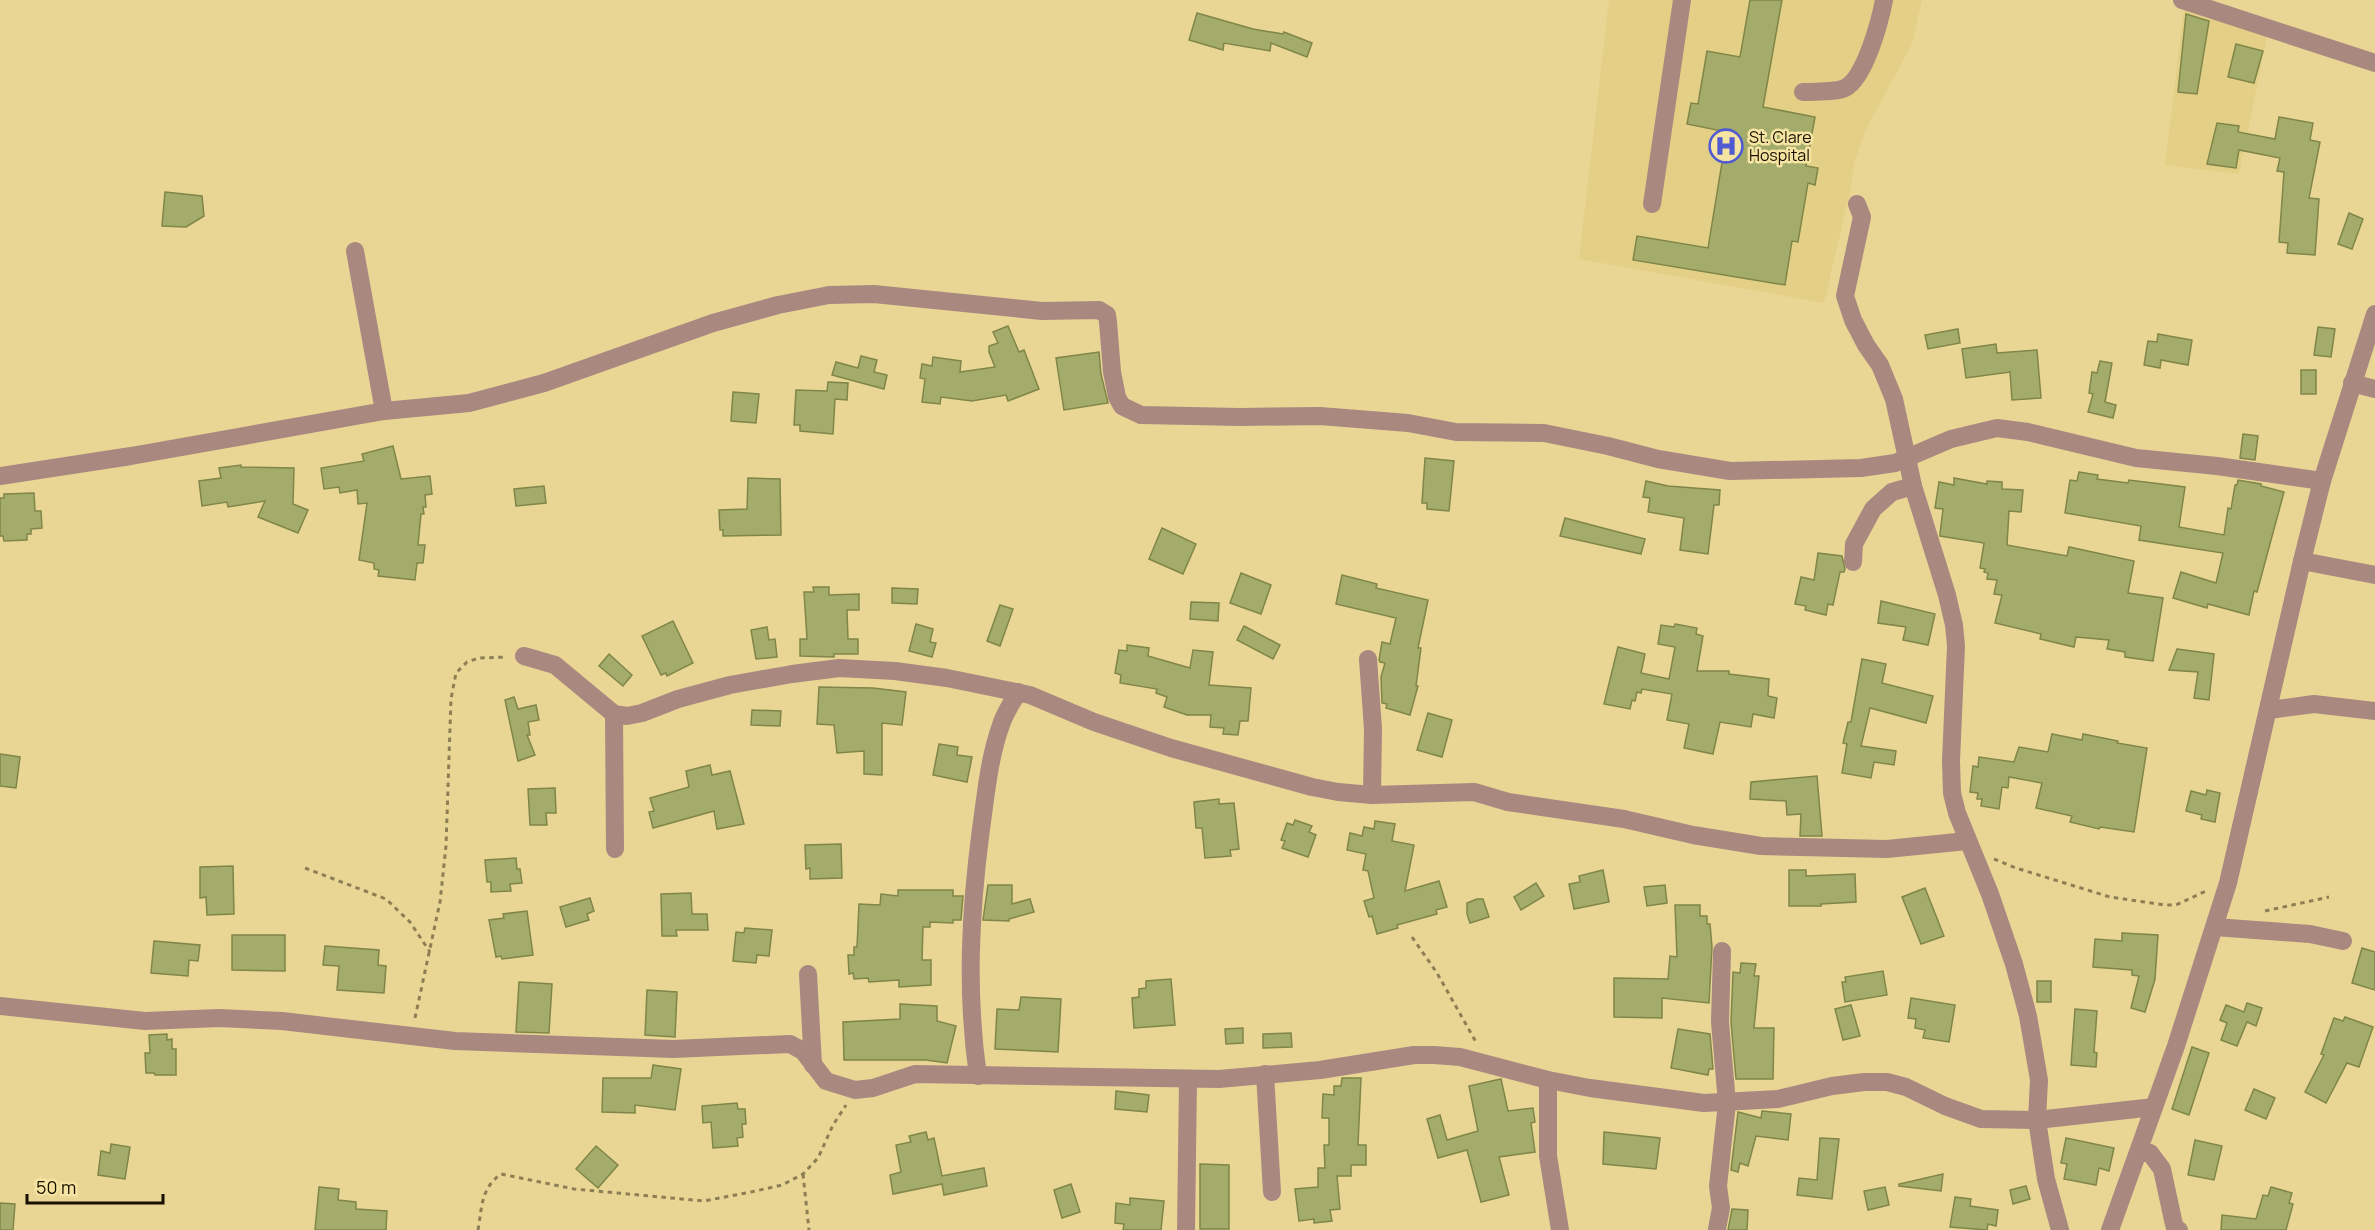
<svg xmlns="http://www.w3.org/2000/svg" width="2375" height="1230" viewBox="0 0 2375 1230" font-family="Manrope,sans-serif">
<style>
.built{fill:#e3cf85}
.building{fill:#a4ac6c;stroke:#7f8647;stroke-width:1.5}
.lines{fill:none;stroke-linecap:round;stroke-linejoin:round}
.path{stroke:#8d7f53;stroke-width:3;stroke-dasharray:4.5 4.5;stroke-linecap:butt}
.minor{stroke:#a98880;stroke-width:18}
.labels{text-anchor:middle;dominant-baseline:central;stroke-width:5;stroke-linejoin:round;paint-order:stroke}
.poi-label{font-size:16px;fill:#181100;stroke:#f6e4a2;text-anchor:start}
</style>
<rect width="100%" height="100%" fill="#e9d695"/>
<g class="built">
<polygon points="1609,0 1922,0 1912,44 1866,129 1854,164 1850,192 1824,303 1579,259"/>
<polygon points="2184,8 2267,36 2239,174 2165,165"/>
</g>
<g class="building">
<polygon points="1750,0 1782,0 1763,107 1815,117 1806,166 1818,168 1815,185 1808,183 1798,242 1792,241 1785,285 1633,260 1637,236 1708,248 1727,132 1687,124 1691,103 1698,104 1707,51 1740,57"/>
<polygon points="1197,13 1253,29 1283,34 1284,32 1312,43 1307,57 1271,43 1270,51 1224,43 1223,50 1189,40"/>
<polygon points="2186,14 2209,21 2197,94 2178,92"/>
<polygon points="2236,44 2263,51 2254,83 2228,77"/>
<polygon points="2279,117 2313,123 2310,140 2320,142 2309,198 2319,199 2315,255 2287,253 2288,243 2279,242 2284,172 2277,171 2280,158 2239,150 2236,168 2207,164 2217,123 2239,126 2238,132 2275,139"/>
<polygon points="165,192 202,196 204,216 186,227 162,226"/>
<polygon points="2349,213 2363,219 2352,249 2338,244"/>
<polygon points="1008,326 1019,352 1024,350 1039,389 1008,401 1006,395 972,401 941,397 940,404 922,402 925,379 920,378 922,364 932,366 933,357 961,361 960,372 995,367 989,352 989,346 998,343 993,332"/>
<polygon points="2318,327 2335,329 2331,357 2314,355"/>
<polygon points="1958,329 1960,343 1928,349 1925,335"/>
<polygon points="2158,334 2192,340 2188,365 2161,360 2160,368 2144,365 2148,341 2157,342"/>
<polygon points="1996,344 1997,353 2037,350 2041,398 2012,400 2010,372 1966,378 1962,349"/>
<polygon points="1099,352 1101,374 1108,403 1064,410 1056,358"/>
<polygon points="861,356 877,360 874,372 887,375 884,389 832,375 836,362 858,368"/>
<polygon points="2100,361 2112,363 2105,402 2116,405 2113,418 2088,412 2093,394 2089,393 2092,372 2097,373"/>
<rect x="2301" y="370" width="15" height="24"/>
<polygon points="828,382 848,383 847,400 835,399 833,434 800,431 800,425 794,425 796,390 827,391"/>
<polygon points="733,392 759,394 756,423 731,421"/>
<polygon points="2243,434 2258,436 2255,460 2240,458"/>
<polygon points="393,446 401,479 430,476 432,494 425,495 426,507 423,507 424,514 421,514 418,545 425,545 423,563 417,563 415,580 378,576 379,570 374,569 374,563 359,560 367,503 358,504 357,490 340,493 339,487 324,489 321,468 364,461 362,454"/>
<polygon points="1425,458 1454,461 1449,511 1427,509 1427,503 1422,503"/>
<polygon points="241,465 241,467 294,468 293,504 308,510 298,533 258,517 265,501 228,507 227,502 202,506 199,481 221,478 219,468"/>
<polygon points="2079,472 2098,475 2097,479 2128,483 2129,480 2185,487 2179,527 2224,535 2228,508 2231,509 2235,485 2237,485 2238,480 2261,484 2261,486 2284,492 2257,592 2254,591 2249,615 2208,604 2207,608 2173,598 2181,572 2216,583 2223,553 2139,540 2141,526 2065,513 2070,480 2077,481"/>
<polygon points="748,478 780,479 781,535 723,536 723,530 720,530 719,510 747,509"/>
<polygon points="1954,478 1987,484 1987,481 2002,482 2002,489 2023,490 2021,512 2009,511 2007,545 2067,556 2069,547 2134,561 2128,593 2163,598 2153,661 2125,657 2125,652 2107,649 2109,640 2076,637 2074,647 2040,639 2041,634 1995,623 2002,595 1994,594 1997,580 1987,579 1988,573 1984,572 1985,569 1980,568 1984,543 1940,536 1940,534 1943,509 1935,508 1939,482 1954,485"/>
<polygon points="1646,481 1668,486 1720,490 1719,505 1714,505 1708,554 1680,550 1684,518 1648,512 1650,498 1643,497"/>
<polygon points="544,486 546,503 516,506 514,489"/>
<polygon points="34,493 35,511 41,511 42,528 31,529 31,534 27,534 27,540 4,541 3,536 0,536 0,498 4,498 4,494"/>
<polygon points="1565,518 1645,539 1641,554 1560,536"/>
<polygon points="1162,528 1196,544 1183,574 1149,559"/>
<polygon points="1818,553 1842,556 1845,569 1844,572 1840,572 1833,605 1828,604 1826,615 1805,610 1806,606 1795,604 1801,577 1814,580"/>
<polygon points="1241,573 1271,585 1261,614 1230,603"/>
<polygon points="1342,575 1377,584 1376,588 1428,600 1418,648 1421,648 1416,686 1418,686 1410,715 1386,708 1387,704 1382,703 1381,677 1385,663 1380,662 1379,660 1382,642 1390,644 1396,618 1336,604"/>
<polygon points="813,587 829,587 829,595 859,594 859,610 847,610 848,639 858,639 858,654 834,654 834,657 800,656 800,639 807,639 804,592 814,592"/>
<polygon points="892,588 918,589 917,604 892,603"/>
<polygon points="1881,601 1935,614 1928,645 1903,640 1906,627 1878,623"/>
<polygon points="1191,602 1219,603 1218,621 1190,619"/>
<polygon points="1000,605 1013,609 1000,646 987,641"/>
<polygon points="673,621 693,663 667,676 666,673 661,675 642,636"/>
<polygon points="916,624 933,629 930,642 936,643 932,657 909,651"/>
<polygon points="1675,624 1697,628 1696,634 1703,636 1697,671 1729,671 1729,674 1769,679 1768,696 1777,698 1774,718 1753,714 1751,727 1720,722 1713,754 1684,748 1689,724 1667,720 1672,694 1642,689 1641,693 1637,692 1635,701 1632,700 1630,709 1604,704 1618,647 1645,654 1641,673 1669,679 1675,647 1658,644 1661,625 1674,627"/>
<polygon points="1244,626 1280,645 1273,659 1237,640"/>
<polygon points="767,627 769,640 775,639 777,657 756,659 751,630"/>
<polygon points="1127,645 1149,648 1148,656 1190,668 1193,650 1213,652 1209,685 1251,688 1248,721 1240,721 1238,735 1223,734 1224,728 1210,727 1211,715 1187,715 1164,707 1167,697 1156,693 1157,689 1120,683 1121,675 1115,673 1119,650 1127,651"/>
<polygon points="2177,649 2214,654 2209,700 2194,698 2198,672 2169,670"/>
<polygon points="609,654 632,675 623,686 599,666"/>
<polygon points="1862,659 1886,664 1882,683 1933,696 1926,723 1870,708 1861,746 1896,751 1894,765 1874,762 1871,778 1842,773 1847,744 1843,743 1848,722 1851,722"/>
<polygon points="819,687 873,688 906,692 902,725 882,723 882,775 864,774 864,751 837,753 834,725 817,724"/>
<polygon points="514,697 518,709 536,705 539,720 528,722 530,735 527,735 535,755 518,761 505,700"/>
<polygon points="752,710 781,711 780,726 751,725"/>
<polygon points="1428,713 1452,720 1442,757 1417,750"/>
<polygon points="2052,734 2082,740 2083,734 2118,741 2117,743 2147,748 2134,832 2100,827 2099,829 2070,822 2072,816 2036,808 2042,783 2009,777 2008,788 2002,787 1999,809 1981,806 1982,799 1977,799 1978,793 1970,792 1973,766 1978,767 1979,757 2014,762 2019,747 2048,752"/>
<polygon points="939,744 958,747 957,755 972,757 967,782 933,775"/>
<polygon points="0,754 20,757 16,788 0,786"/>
<polygon points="710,765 712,775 730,771 744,824 717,829 714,811 653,828 649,812 654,811 650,798 689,787 686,771"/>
<polygon points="1817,776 1822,836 1800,836 1801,814 1787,815 1786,801 1750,799 1751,782"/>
<polygon points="555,788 556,813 546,813 547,825 530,825 528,789"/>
<polygon points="2207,790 2220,793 2215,822 2201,819 2202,815 2186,811 2191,791 2206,795"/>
<polygon points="1219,799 1219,804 1234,803 1239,849 1230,850 1231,856 1205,858 1202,828 1196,828 1194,802"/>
<polygon points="1295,820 1312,826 1309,832 1316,835 1308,857 1282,848 1285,841 1281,840 1287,823 1293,825"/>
<polygon points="1375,821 1395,824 1392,841 1414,845 1405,891 1439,881 1447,907 1436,910 1437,914 1397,925 1398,928 1377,934 1372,916 1369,917 1364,901 1374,898 1368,871 1363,870 1366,854 1347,850 1350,833 1362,836 1364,827 1374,829"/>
<polygon points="841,844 842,878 810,879 810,868 806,869 805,845"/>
<polygon points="516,858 517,869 520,869 522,883 510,884 511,891 491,892 491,882 487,882 485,860"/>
<polygon points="233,866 234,914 207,915 206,897 200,898 200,867"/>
<polygon points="1603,870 1609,902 1574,909 1569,884 1580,882 1579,876"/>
<polygon points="1789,870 1806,870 1806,876 1855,874 1856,902 1821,904 1821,906 1789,906"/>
<polygon points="1536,883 1544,896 1521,910 1514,897"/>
<polygon points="988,885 1012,885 1012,904 1030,899 1034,912 1009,919 1009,921 983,920"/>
<polygon points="1665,885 1667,903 1647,906 1644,887"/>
<polygon points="1925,888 1944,936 1921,944 1902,897"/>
<polygon points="898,890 953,890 953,896 963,896 961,920 953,920 953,923 930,922 930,927 923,927 922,960 931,960 931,985 899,987 899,980 869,982 868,978 854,979 853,973 849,974 848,955 854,955 854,947 857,947 859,904 880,905 881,894 898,896"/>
<polygon points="691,893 692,914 707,914 708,930 676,930 677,936 662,936 661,894"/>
<polygon points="590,898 594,911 587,914 589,920 566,927 560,907"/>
<polygon points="1477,899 1483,899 1489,917 1470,923 1467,914 1467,903"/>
<polygon points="1675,905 1700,905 1700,916 1707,916 1707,924 1710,924 1712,947 1709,1003 1662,998 1662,1018 1614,1017 1614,978 1668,979 1670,956 1677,957"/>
<polygon points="527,911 533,955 502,959 501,956 496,957 489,920 504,918 503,914"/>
<polygon points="745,928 772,930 769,956 757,955 756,963 733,961 736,932 744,933"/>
<polygon points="2122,933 2158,935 2155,979 2145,1012 2131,1008 2139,976 2132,975 2132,970 2093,967 2095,939 2122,941"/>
<polygon points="232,935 285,935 285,971 232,970"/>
<polygon points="154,941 200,945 198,961 189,960 188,976 151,973"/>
<polygon points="325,946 379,950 378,965 386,966 384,993 337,990 339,966 323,965"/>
<polygon points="2362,948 2375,952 2375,990 2352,983"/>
<polygon points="1741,963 1756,964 1754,976 1759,976 1754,1028 1774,1028 1773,1079 1736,1079 1731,1022 1733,972 1740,973"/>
<polygon points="1883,971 1887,995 1845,1002 1842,982 1846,982 1845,977"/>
<polygon points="1171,979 1175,1025 1134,1028 1132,998 1139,997 1139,989 1146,988 1146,981"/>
<rect x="2037" y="981" width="14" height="21"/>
<polygon points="519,982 552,984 549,1033 516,1032"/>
<polygon points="647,990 677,992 675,1037 645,1035"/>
<polygon points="1021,997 1061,999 1058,1052 995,1049 997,1009 1019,1010"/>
<polygon points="1911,998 1955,1005 1949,1042 1923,1038 1925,1030 1915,1028 1916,1019 1908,1018"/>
<polygon points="2247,1003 2262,1008 2256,1026 2247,1022 2237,1046 2221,1040 2227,1023 2220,1020 2226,1005 2244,1012"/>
<polygon points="900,1004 937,1006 937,1021 956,1026 947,1063 926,1060 844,1060 843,1022 900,1019"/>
<polygon points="1851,1005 1860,1036 1843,1040 1835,1009"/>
<polygon points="2075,1009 2097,1011 2094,1052 2097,1053 2096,1067 2071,1065"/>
<polygon points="2345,1017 2373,1027 2359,1067 2347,1063 2326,1103 2305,1092 2324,1055 2321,1054 2334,1018 2343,1021"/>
<polygon points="1243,1028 1243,1043 1226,1044 1225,1029"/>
<polygon points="1678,1029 1710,1034 1713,1069 1709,1069 1708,1075 1671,1068"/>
<polygon points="1291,1033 1292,1047 1263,1048 1263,1034"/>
<polygon points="167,1034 167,1040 172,1039 172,1049 176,1049 176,1075 155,1075 154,1073 146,1073 145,1053 150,1053 149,1035"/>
<polygon points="2192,1047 2209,1053 2189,1115 2172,1109"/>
<polygon points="653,1065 681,1069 675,1110 635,1105 635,1113 602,1112 603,1078 651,1078"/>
<polygon points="1342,1078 1361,1078 1358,1145 1366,1145 1366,1165 1351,1165 1351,1176 1337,1176 1340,1209 1330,1210 1332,1221 1314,1223 1314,1219 1299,1221 1295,1189 1318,1187 1318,1168 1325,1168 1324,1145 1329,1145 1329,1118 1322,1118 1323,1094 1334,1095 1334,1086 1341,1086"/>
<polygon points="1501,1079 1508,1111 1533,1108 1535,1122 1531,1123 1535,1152 1499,1157 1509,1195 1481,1202 1467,1150 1438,1158 1427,1119 1440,1115 1447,1140 1478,1131 1469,1086"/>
<polygon points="2254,1089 2275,1098 2266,1119 2245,1110"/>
<polygon points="1116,1091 1149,1095 1147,1112 1115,1109"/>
<polygon points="737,1103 738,1109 745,1109 746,1124 742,1124 743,1137 737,1138 738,1146 713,1148 711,1122 703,1123 702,1106"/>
<polygon points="1762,1111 1791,1114 1788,1140 1756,1136 1748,1166 1740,1163 1738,1172 1731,1170 1738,1112 1761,1118"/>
<polygon points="926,1132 928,1140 934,1138 942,1176 984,1168 987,1186 944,1195 942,1184 893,1194 890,1175 901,1172 896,1145 911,1142 909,1136"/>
<polygon points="1604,1132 1660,1138 1656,1169 1603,1164"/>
<polygon points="1820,1138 1839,1139 1832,1199 1797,1195 1799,1178 1817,1180"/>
<polygon points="2066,1138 2114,1148 2109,1171 2099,1168 2096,1185 2064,1179 2067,1164 2061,1163"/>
<polygon points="2195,1140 2222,1146 2214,1180 2188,1175"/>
<polygon points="111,1144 130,1147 125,1179 98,1175 101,1151 110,1153"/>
<polygon points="596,1146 618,1165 598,1188 576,1169"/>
<polygon points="1200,1164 1229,1165 1229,1229 1200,1229"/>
<polygon points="1943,1174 1941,1191 1899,1186 1899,1184"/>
<polygon points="1071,1184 1080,1212 1062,1218 1054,1190"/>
<polygon points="2026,1186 2030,1199 2013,1204 2010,1190"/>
<polygon points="319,1187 339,1189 338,1200 356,1202 356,1209 387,1211 386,1230 315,1230"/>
<polygon points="1885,1187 1889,1205 1868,1210 1864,1191"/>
<polygon points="2271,1187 2292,1193 2289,1203 2293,1204 2286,1230 2221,1230 2222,1215 2256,1219 2263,1195 2268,1196"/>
<polygon points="1955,1197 1971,1199 1970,1206 1998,1210 1996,1226 1988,1224 1987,1230 1950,1227"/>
<polygon points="1130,1198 1164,1201 1161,1230 1123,1230 1124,1224 1115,1223 1116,1203 1130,1205"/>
<polygon points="0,1203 15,1204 13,1230 0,1230"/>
<polygon points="1732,1209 1748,1210 1747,1230 1728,1230"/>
</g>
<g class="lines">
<g class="path">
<polyline points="1994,859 2016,868 2110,897 2165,905 2176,905 2206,891"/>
<polyline points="305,868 386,899 410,922 430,952"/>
<polyline points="2265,911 2329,897"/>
<polyline points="1412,937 1437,973 1476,1042"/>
<polyline points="415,1018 440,902 446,846 451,699 456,673 467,662 479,658 507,657"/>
<polyline points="803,1174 809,1230"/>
<path d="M478,1230C482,1207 481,1188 501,1174L574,1189L704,1201L751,1192L782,1185L803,1174L818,1158L833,1125L846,1105"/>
</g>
<g class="minor">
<polyline points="2182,0 2375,63"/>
<path d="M1803,92C1815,91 1834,93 1845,88C1865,78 1880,21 1884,0"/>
<polyline points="1652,204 1682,0"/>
<polyline points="1857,204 1862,217 1845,296 1853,320 1866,345 1880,365 1894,399 1913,486 1947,595 1954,625 1956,646 1951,761 1952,793 1957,813 1990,894 2014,964 2028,1016 2039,1080 2037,1120 2046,1179 2060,1230"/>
<polyline points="355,251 384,411"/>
<polyline points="2352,383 2375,389"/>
<polyline points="0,476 131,456 384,411 469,403 544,383 713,323 778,305 829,295 874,294 1042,311 1099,310 1107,315 1108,322 1112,372 1117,397 1122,406 1141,415 1240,417 1320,416 1408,423 1456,432 1544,433 1608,446 1658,459 1730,471 1861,468 1895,463 1951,439 1997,428 2028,432 2136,458 2217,466 2322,481"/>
<polyline points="2302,561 2375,575"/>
<polyline points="1853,562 1854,544 1873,509 1892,492 1913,486"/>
<polyline points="524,656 555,665 614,714 627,716 642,713 678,699 730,685 792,674 839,668 895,671 947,678 1030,695 1094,722 1171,748 1312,787 1338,792 1372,795 1474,792 1508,802 1624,819 1693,835 1761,846 1887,849 1967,841"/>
<polyline points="1368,659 1373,729 1372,795"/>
<polyline points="2269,710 2314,704 2375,711"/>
<polyline points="614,714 615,849"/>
<polyline points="2215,927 2310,934 2343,941"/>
<polyline points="808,974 813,1065"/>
<polyline points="0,1006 145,1021 219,1018 282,1021 455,1041 673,1049 790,1044 803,1051 826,1081 855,1090 873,1088 915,1074 1219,1079 1320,1070 1414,1055 1434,1055 1460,1057 1548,1080 1590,1088 1704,1103 1778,1099 1832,1086 1864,1082 1887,1082 1906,1087 1945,1106 1981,1119 2037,1120 2154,1107"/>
<polyline points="1265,1074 1272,1192"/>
<path d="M978,1076C966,993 970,912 981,829C986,794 989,758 1001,725C1004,714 1012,703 1018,692"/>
<polyline points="1548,1080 1548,1156 1560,1230"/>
<polyline points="2138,1153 2150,1153 2162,1169 2173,1220 2175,1228 2179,1230"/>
<polyline points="1717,1229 1721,1208 1718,1186 1727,1103 1720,1022 1722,951"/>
<polyline points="1186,1230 1188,1080"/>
<polyline points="2110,1230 2176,1046 2228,883 2302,561 2322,481 2375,314"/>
</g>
</g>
<defs>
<symbol id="hospital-ring" viewBox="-11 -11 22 22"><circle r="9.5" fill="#f6e4a2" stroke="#505bd1" stroke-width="1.5"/><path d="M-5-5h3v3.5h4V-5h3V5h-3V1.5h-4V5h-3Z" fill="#505bd1"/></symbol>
</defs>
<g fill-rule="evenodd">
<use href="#hospital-ring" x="1707" y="127" width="38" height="38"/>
</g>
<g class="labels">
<g class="poi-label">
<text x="1749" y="137">St. Clare<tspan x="1749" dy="18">Hospital</tspan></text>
</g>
</g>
<path d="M27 1194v9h136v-9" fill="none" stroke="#181100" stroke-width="3"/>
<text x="36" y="1194" font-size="18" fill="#181100" stroke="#f6e4a2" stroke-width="4.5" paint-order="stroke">50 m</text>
</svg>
